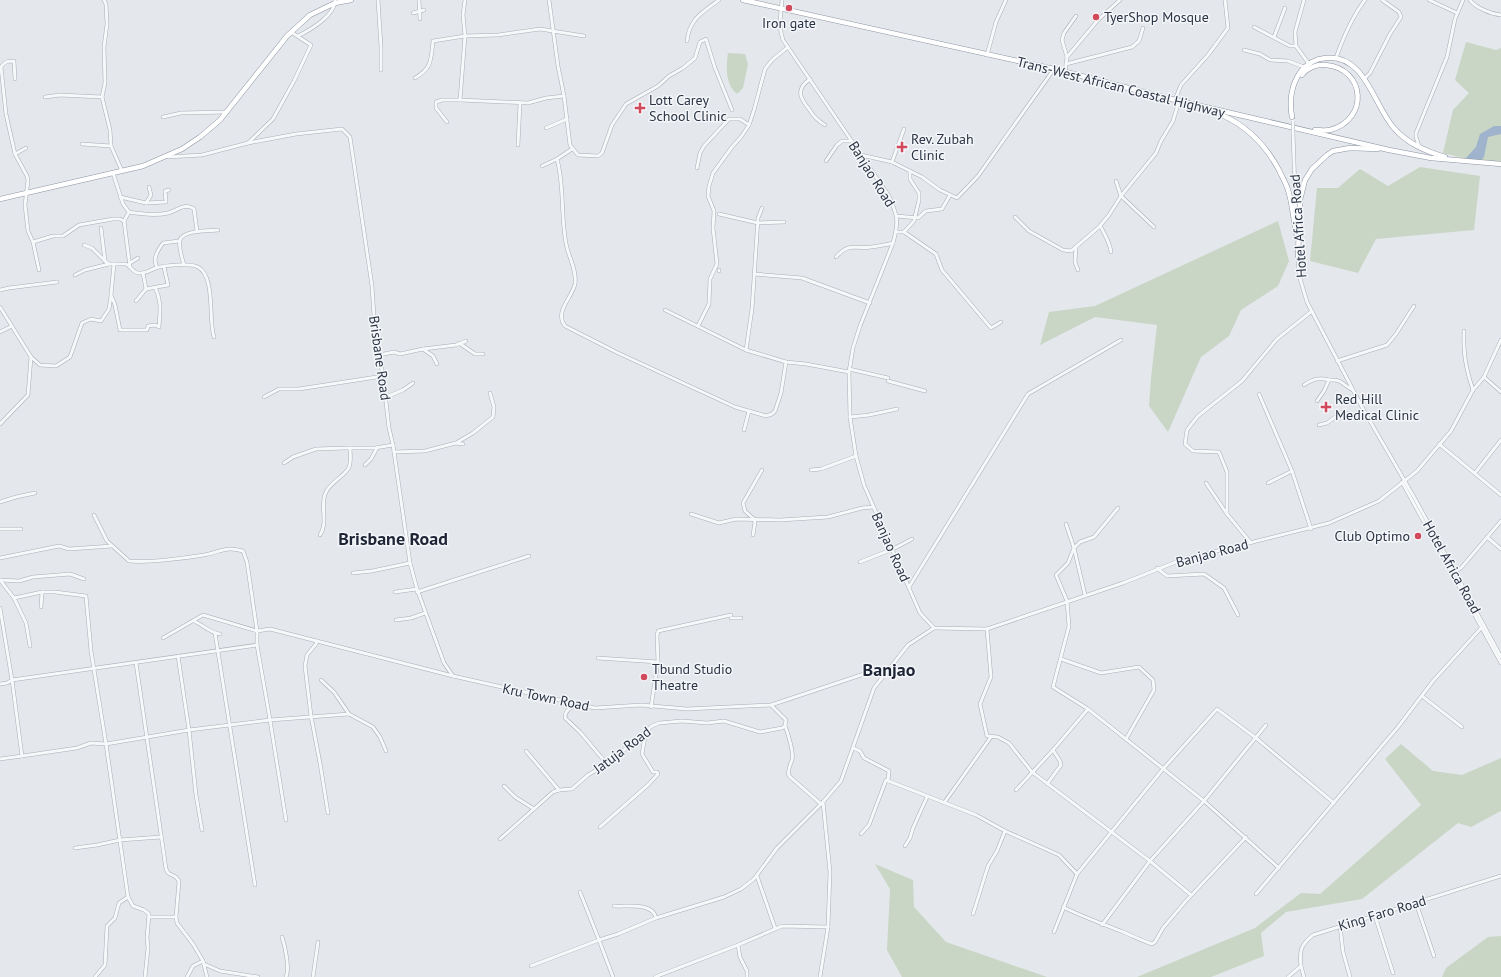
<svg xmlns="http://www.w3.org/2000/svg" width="1501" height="977" viewBox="0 0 1501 977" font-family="'PT Sans',sans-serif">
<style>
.green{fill:#c9d6c5}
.water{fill:#9fb4cc}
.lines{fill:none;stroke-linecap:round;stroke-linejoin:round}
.minor-casing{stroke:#a9aeb7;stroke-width:4}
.highway-casing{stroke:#8b94a3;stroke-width:5.5}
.minor{stroke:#f7f8fa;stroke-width:3}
.highway{stroke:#fff;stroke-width:4.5}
.minor-bridge-casing{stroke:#a9aeb7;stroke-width:4;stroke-linecap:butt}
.minor-bridge{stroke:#f7f8fa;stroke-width:3}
.poi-dot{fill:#d1495b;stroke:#f4f6f9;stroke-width:1.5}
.labels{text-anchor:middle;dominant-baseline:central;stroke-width:3;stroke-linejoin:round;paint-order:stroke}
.poi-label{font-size:14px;fill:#2b3445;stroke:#f4f6f9;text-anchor:start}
.street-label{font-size:14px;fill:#2b3445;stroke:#f4f6f9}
.district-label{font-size:18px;font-weight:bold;fill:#1d2536;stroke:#f4f6f9}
</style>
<rect width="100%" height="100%" fill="#e4e7ec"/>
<g class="green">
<polygon points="1466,42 1496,50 1501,48 1501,164 1483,163 1443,153 1453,110 1469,93 1455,80"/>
<path d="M728,53L745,54L748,64L743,88L737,94C725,84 726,67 728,53Z"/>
<polygon points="1420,167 1480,176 1474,230 1376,239 1358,273 1310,261 1317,188 1338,188 1360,169 1388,186"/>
<polygon points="1278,221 1289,261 1278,286 1241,310 1229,336 1201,357 1168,432 1149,406 1151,378 1157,325 1095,317 1040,345 1049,312 1095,306"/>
<polygon points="1401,744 1433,771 1462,775 1501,758 1501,811 1471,827 1458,823 1362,899 1286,912 1261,933 1264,956 1211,977 1137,977 1255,928 1301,893 1320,894 1421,805 1385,759"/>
<polygon points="875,864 913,880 914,907 946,942 1047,977 902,977 887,950 890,889"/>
<polygon points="1501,936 1501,977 1442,977 1446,968 1488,937"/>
</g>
<polygon class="water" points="1494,126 1501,126 1501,134 1488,137 1484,157 1479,162 1465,159 1476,147 1480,134"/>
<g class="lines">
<defs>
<g id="minor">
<polyline points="104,0 106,4 107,24 104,47 105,83 102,97 110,130 111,146"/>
<polyline points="378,0 381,47 381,70"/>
<polyline points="419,0 420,19"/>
<polyline points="549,0 558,66 564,96 570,145 578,155 598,156 602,153 612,125 626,104 658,86 669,76 683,68 695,58 700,42 706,39 715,68 732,110"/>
<path d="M782,0C781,14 778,26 783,40L889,196C898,217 899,221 893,243L860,326L853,348L849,372L850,417L856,456L864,485L920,613L934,628L987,629L1123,583L1181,560L1329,523L1379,501L1417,471L1451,431L1473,390L1484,377L1501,340"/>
<polyline points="1304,0 1295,32 1296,46 1309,64"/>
<polyline points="1429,0 1457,13"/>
<path d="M1470,0C1476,8 1491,14 1501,15"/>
<polyline points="413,13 424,10"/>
<polyline points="1254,27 1290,46 1296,46"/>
<path d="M298,36C310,30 336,15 335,0"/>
<polyline points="1274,37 1285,8"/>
<path d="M687,41C689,19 703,12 719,0"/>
<polyline points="1244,50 1260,54 1270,60 1288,61 1304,67"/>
<polyline points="987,55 996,22 1006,0"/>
<polyline points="1067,57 1098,20 1120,0"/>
<path d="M1336,58C1343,38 1352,17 1365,0"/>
<polyline points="1066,64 1132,47 1139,41 1143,28"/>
<polyline points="1065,72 1067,57 1062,40 1064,33 1076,16"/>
<path d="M415,78C432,68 431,60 433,41L465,36L498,35L540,29L584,36"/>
<path d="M15,79L14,61C8,61 5,61 1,67L6,114L15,154"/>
<path d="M810,79C796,89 799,97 809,109C813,116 818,121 825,125"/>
<polyline points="1364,79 1370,73 1390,34 1401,17 1399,12 1382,0"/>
<polyline points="45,97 60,95 102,97"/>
<polyline points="460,100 465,36 463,15 465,0"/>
<polyline points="1175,100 1181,85 1208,55 1228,28 1225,0"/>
<polyline points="163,117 181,113 226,112"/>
<polyline points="447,122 436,108 436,102 442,100 460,100 528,103 546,98 564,96"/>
<polyline points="546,128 567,119"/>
<polyline points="1293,132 1296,222"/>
<polyline points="248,143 273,119 294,81 311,45 291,32"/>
<polyline points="82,144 111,146 122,171"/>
<polyline points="518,145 520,103"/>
<polyline points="1419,146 1416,137 1416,133 1447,57 1455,19 1463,0"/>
<polyline points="26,148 15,154 27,176 28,180 25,205 28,231 33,242 39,270"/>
<polyline points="861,155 892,162 922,177 940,190 957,198 978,176 1054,69"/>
<polyline points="168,157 202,155 248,143 296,134 342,129 350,137 372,286 375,332 383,376 389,428 393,445 410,563 417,589 444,663 453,676"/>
<path d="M557,159C565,188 560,219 567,248C570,259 577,272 575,284C572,298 554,312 565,326L618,353L735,407L766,416L772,414L775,411L781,393L786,362"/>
<polyline points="826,161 837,145 842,141 852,141"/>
<polyline points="892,162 904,129"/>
<polyline points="542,166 557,159 572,149"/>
<polyline points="697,168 700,153 704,146 729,119 740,119 749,125"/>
<polyline points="113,173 123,204 129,212 124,221 130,267"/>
<polyline points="120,197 146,203 151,195 149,187"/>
<polyline points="146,203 166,202 165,191 169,190"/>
<path d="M129,212C142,214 155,216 168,213C176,211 186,202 194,209L197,231"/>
<polyline points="719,214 758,223 784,222"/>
<polyline points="897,216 918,218 926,211 942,209 950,195"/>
<polyline points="1015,217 1029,231 1063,250 1071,251 1099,227 1109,215 1121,196 1116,181"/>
<path d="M1100,225C1104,234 1110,242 1111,252"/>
<polyline points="1154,227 1121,196 1156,153 1161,141 1173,121 1179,101"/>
<path d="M101,228L105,261L109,264H126C131,267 133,272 138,273C145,274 150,270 156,268C165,265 191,263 198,267C216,277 208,320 214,337"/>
<polyline points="896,232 904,232 936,254 942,270 991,328 1001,322"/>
<polyline points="904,232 914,221 919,200 919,193 910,179 910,171"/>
<polyline points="33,242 53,236 63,236 79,225 113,219 120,219 124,221"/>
<polyline points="84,245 92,248 105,261"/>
<polyline points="1076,247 1075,262 1078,270"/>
<polyline points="1298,255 1299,275 1307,302 1363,409 1414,497 1501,657"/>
<path d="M836,257C851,241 854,250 871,247C878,246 886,245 893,243"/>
<polyline points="130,263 138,258"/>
<path d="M114,264L111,295L115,305L120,330H147L148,326L155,325L159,327C160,311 162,302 155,287"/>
<path d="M184,265C182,258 178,246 180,240C183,230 209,231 218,230"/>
<path d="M157,267C152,259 158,250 163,243L179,241"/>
<polyline points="719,271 719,270"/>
<polyline points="143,273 146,289 168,285 164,267"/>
<polyline points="754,274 802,278 870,303"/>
<polyline points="75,275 85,270 109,264"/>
<polyline points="0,290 9,288 57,282"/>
<polyline points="136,301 146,289"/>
<polyline points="0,307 31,357 28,395 0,424"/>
<polyline points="665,310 746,350 786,362 806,364 849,372"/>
<polyline points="698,326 709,304 710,279 717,264 713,228 714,211 708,196 709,186 713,173 732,147 741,137 749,125 754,110 765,69 772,60 788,47"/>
<path d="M1464,331C1463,353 1466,369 1473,390"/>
<polyline points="0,332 12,326"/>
<polyline points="459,343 475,354 483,354"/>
<polyline points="423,349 456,345 466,341"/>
<polyline points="746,350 752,309 758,218 762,208"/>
<polyline points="379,355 394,352 400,354 423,349 433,356 437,364"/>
<polyline points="31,357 40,365 56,366 70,357 82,323 91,319 101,321 109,309 111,296"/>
<polyline points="1337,361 1387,345 1396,334 1414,306"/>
<polyline points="849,369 888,378"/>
<polyline points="1484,377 1501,392"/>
<polyline points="888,381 925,391"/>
<path d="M1304,385C1313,379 1319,377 1329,380"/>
<polyline points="1259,394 1292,471 1311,529"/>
<polyline points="264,397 279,389 299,389 383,376"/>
<polyline points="386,397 403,390 413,383"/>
<path d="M1317,401L1324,391L1329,380C1343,379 1342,385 1353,390"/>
<polyline points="850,417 869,415 897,409"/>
<polyline points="1319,425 1327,423 1342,412 1356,416 1360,414 1363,409"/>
<polyline points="744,430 749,411"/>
<polyline points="456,443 473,433 493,417 494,407 490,393"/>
<polyline points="1439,444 1501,495"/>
<polyline points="394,452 425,451 456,443 463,444"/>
<polyline points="284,463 293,457 316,449 346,448 375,448 393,445"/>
<polyline points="365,465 371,459 377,448"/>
<polyline points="811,470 821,469 856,456"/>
<polyline points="1475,473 1501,440"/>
<polyline points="1402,482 1501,663"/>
<polyline points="1206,483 1227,514 1251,543"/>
<polyline points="1268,483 1292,471"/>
<polyline points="0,502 16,497 35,493"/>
<polyline points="691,514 719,523 736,519 780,520 828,517 862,508 873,507"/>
<polyline points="1227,514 1227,472 1219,452 1193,451 1185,444 1187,430 1198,416 1242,381 1277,339 1312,311"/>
<polyline points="755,520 745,511 743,503 762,470"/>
<polyline points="1066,524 1074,548 1085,595"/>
<polyline points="0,529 21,529"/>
<path d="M320,535C329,522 319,505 326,492C331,482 342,478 348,469C352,464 350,454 350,448"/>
<polyline points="753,535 755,522 754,520"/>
<polyline points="1487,537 1501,549"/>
<polyline points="0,558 59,546 69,549 112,546"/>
<polyline points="860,562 893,549 912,539"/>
<polyline points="1157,568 1167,576 1204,574 1224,588 1238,615"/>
<polyline points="1454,572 1461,568 1501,521"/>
<polyline points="353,573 372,571 410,563"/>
<polyline points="0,580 19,581 33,577 70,574 84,579"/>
<polyline points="0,580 14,598 26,623 30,646"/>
<polyline points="909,587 1028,394 1121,340"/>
<polyline points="42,592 55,592 86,596 91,651 106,744 189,730 196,795 202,830"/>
<polyline points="395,592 417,589"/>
<polyline points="417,592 529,556"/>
<polyline points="14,598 42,592 41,607"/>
<path d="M0,608L12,680L257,645V631L247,562L243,551C224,546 221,552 204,555C186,558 147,563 129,561L107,541L94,515"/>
<polyline points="731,618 741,618"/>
<polyline points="396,620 411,618 425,613"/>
<path d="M194,621C203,625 210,633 220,634"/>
<polyline points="987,629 991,677 980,704 987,736 998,737 1009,743 1032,772 1150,861 1191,895"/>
<polyline points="257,631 270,629 453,676 595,708 641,705 687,709 771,705 873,671 884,674"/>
<polyline points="215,633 255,885"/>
<polyline points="163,638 203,615 257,631"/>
<polyline points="317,641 316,644 307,655 305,666 311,716 320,763 328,813"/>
<polyline points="178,656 189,730 270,720 257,645"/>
<polyline points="598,658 658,662"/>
<polyline points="1061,659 1101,673 1139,667 1153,680 1154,690 1126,739"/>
<polyline points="136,663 166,869 168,873 176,877 179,881 176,917 177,923 193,944 203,961 207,977"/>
<polyline points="321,680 334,692 349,714 373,727 380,737 386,751"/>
<polyline points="0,684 7,683 12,680 22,756 0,759"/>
<polyline points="1422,696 1462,727"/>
<path d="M577,705C570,708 565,710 565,718L580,732L607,764"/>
<polyline points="651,707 658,662 657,636 658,631 731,615"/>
<polyline points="1088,709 1204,801 1279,868"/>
<path d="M785,726C788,733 794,753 792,760C790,766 787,770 789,776L821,804"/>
<polyline points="853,748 860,751 864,758 889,771 888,781"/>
<polyline points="526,751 559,790"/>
<polyline points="22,756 77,748 91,743 106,744 128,897 133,906 144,910 149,914 147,938 148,948 145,977"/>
<polyline points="1047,784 1061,765 1060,761 1053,750"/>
<polyline points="504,786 515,797 534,809"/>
<polyline points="1016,790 1053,750 1088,709 1053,687 1069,626 1067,601 1056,575 1068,563 1074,548 1080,542 1094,537 1118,508"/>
<polyline points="944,803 991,737"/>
<polyline points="286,820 270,720 349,714"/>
<polyline points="600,827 649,784 658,774 657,772 653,772 642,754 646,731"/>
<polyline points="861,834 869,825 886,780 976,815 1005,831 1059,855 1077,874"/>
<polyline points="500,839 553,792 559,790 572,789 588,775 610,762 652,726 659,723 682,721 707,723 724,721 760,732 782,728 785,726 786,720 771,705"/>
<polyline points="905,846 910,838 913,828 927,797"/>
<polyline points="75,848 97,845 120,840 161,837"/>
<polyline points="757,876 775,928"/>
<polyline points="1256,894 1398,727 1433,681 1482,627"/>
<polyline points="1416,903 1434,956"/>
<path d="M614,906C627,907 653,902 656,918"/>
<path d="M1063,907C1083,917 1103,924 1123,932C1133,936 1142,941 1152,944L1155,942L1163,928L1185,902L1246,837"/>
<polyline points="973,914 988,866 997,851 1005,831"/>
<polyline points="1375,916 1393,973"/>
<polyline points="149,917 176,917"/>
<polyline points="1102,925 1150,861 1204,801 1266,725"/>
<polyline points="1340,926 1343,952 1350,977"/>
<polyline points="1054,932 1077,874 1163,769 1217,709 1256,738 1334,803"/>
<path d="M282,937C285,946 290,969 286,977"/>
<polyline points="738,945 740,957 747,971 747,977"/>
<polyline points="204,964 220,971 258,977"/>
<polyline points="531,966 599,940 580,892"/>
<polyline points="1301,966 1304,977"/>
<polyline points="95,977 105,965 107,926 115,918 119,903 128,897"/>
<polyline points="187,977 193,966 203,961"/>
<polyline points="313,977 318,942"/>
<polyline points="613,977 599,940 618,934 656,918 724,897 741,889 754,879 777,848 823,802 841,781 874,688 908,645 934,628"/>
<polyline points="655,977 738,945 782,926 828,927"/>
<polyline points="820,977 828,927 830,872 823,802"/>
<path d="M1288,977L1301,966C1299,950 1301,945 1313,935L1501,876"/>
</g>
<g id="highway">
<polyline points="743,0 1054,69 1175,100 1389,150 1431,158 1501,164"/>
<path d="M1302,75C1307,68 1317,64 1326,65C1366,69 1369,120 1330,130C1325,131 1320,130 1315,130"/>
<path d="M1211,111C1242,121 1264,142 1279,170C1282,177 1286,183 1288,190C1293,205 1293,221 1297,236"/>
<path d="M1292,117C1289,100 1291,85 1301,71C1307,64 1316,59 1325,58C1364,53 1373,103 1393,127C1406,143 1425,151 1445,157"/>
<polyline points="0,199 143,166 182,149 200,137 220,120 287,36 310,15 335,3 351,0"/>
<polyline points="1298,256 1300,200 1305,180 1312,169 1327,155 1333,151 1350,148 1378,149"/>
</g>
</defs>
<use href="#minor" class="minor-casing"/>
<use href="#highway" class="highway-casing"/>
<use href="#minor" class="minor"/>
<use href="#highway" class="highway"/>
<defs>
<polyline id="minor-bridge" points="1293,121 1293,132"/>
</defs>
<use href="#minor-bridge" class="minor-bridge-casing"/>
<use href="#minor-bridge" class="minor-bridge"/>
</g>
<g class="poi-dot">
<circle cx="789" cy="8" r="4"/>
<circle cx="1096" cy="17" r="4"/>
<path d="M638 102h4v4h4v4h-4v4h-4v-4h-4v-4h4z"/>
<path d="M900 141h4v4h4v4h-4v4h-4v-4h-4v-4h4z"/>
<path d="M1324 401h4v4h4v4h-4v4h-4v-4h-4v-4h4z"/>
<circle cx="1418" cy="536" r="4"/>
<circle cx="644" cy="677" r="4"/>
</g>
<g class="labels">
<g class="poi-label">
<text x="1104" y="17">TyerShop Mosque</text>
<text x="789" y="23" text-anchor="middle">Iron gate</text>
<text x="649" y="100">Lott Carey<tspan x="649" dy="16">School Clinic</tspan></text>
<text x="911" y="139">Rev. Zubah<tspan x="911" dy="16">Clinic</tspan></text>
<text x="1335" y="399">Red Hill<tspan x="1335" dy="16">Medical Clinic</tspan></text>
<text x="1410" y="536" text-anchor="end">Club Optimo</text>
<text x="652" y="669">Tbund Studio<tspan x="652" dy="16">Theatre</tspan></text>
</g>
<g class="street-label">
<text transform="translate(1121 87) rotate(14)">Trans-West African Coastal Highway</text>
<text transform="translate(872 174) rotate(58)">Banjao Road</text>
<text transform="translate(1298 226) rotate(-94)">Hotel Africa Road</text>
<text transform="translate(380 358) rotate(82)">Brisbane Road</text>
<text transform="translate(891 547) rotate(66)">Banjao Road</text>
<text transform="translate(1212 553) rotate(-15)">Banjao Road</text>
<text transform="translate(1452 567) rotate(61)">Hotel Africa Road</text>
<text transform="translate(546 697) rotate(12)">Kru Town Road</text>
<text transform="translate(622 750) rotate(-37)">Jatuja Road</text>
<text transform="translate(1382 913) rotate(-17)">King Faro Road</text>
</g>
<g class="district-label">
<text x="393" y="538">Brisbane Road</text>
<text x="889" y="669">Banjao</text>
</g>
</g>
</svg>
